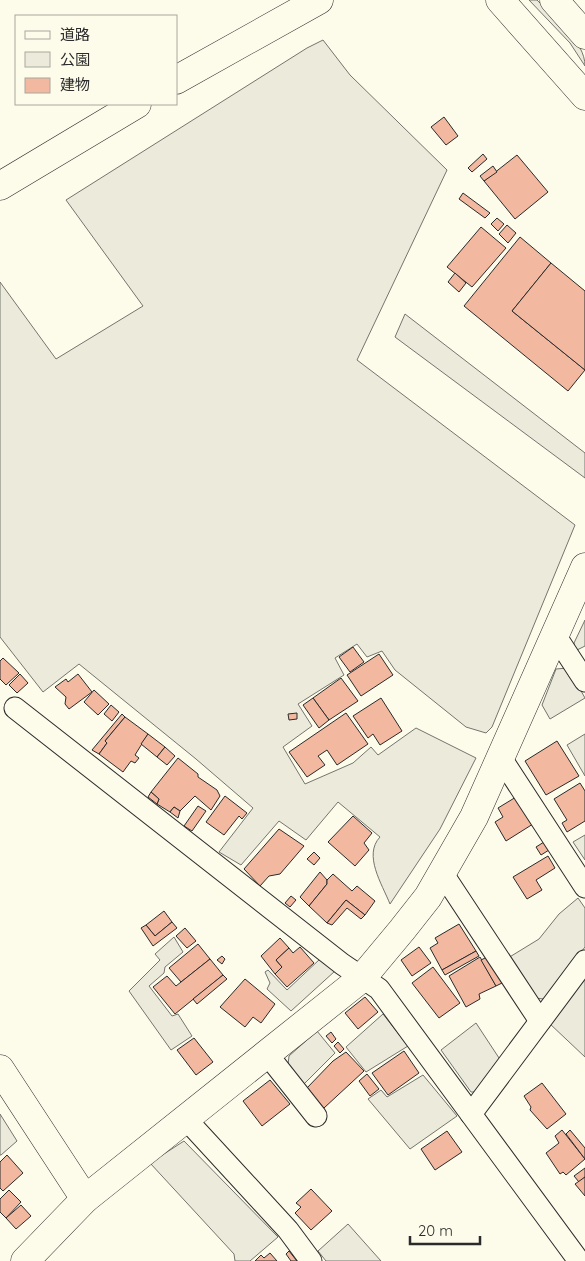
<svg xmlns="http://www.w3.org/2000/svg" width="585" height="1261" viewBox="0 0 585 1261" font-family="Quicksand,'Noto Sans JP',sans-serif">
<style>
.green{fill:#ecebdb;stroke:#74746e}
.parking{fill:#eceadb;stroke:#74746e}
.building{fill:#f2b8a0;stroke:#2b2b2b}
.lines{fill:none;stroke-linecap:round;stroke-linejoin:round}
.street-casing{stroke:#2b2b2b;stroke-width:23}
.secondary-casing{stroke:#2b2b2b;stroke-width:29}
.highway-casing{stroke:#2b2b2b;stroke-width:29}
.street{stroke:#fdfbea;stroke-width:21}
.secondary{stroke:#fdfbea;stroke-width:28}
.highway{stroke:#fdfbea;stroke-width:28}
</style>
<rect width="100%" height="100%" fill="#fdfbea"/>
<g class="green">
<path d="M529,0H537C554,18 585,41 585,66L570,43Z"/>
<path d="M323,40L350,75L447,170L357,360L575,525L492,727L486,733L466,727L395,670L382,651L367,657L357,644L335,658L344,675L298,704L312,726L283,747L305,784L353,763L371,747L378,755L416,728L476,758L440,829L390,904C382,884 363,855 380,837L338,802L306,840L279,821L241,865L219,852L253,808L196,759L79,664L43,692L0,637V282L56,359L143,306L66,200L307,48Z"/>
<polygon points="585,620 585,646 575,651 574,643"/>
<polygon points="585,734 585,776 567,745"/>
<polygon points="585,835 585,860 573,842"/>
<polygon points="578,898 585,908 585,947 544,999 534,998 508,958 539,939 559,914"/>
<polygon points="174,937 183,952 165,967 164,973 149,986 172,1016 178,1014 192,1036 171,1050 129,991 160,960 155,954"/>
<polygon points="320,959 335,971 291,1011 267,989 270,983 265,972 268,970 287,990"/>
<polygon points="585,976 585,1057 549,1023"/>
<polygon points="383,1014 408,1046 366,1072 346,1047"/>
<polygon points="476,1023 501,1061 482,1092 471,1092 441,1050"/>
<polygon points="423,1075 457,1116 410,1149 368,1099 381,1090 387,1097"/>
<polygon points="0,1114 17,1141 1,1155 0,1155"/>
<polygon points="184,1141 278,1237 250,1261 235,1261 234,1254 150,1163"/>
<polygon points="348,1224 381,1261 326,1261 318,1251"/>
</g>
<g class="parking">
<polygon points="405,314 585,453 585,478 395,337"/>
<polygon points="568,668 585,698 550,719 542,705 556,669"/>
<polygon points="317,1031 335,1053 303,1085 288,1065 289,1056"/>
</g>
<g class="building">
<polygon points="444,117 458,136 446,145 431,127"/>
<polygon points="483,154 487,159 472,172 468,168"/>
<polygon points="517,155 548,192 515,219 484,181"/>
<polygon points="493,166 497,172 484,181 480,176"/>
<polygon points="463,193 490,213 485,218 459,199"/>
<polygon points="497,218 504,224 498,231 491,224"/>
<polygon points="507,225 516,233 508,243 499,234"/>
<polygon points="481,227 506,248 472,287 447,267"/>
<polygon points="520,237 551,263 512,311 585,370 568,391 464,306"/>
<polygon points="551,263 585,291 585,370 512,311"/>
<polygon points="455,273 466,283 459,292 448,282"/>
<polygon points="353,647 364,662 350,672 339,657"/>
<polygon points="379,654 393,675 361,696 347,675"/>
<polygon points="3,658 19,673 6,685 0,679 0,661"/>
<polygon points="20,674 28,683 17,693 9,685"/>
<polygon points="78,674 92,692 69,709 65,704 66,697 55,687 66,679 68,682"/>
<polygon points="341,678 358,701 329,720 313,698"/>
<polygon points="94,690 109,704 98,715 84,702"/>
<polygon points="313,698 329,720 319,728 303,705"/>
<polygon points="381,698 402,731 380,745 373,734 368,738 353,716"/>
<polygon points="111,705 119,712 112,721 104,714"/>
<polygon points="297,713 297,719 289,720 288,714"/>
<polygon points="346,713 368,744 337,765 327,750 318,756 325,765 307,777 289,752"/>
<polygon points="122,714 125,717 105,741 107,743 99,754 92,750"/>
<polygon points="125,717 148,734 135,755 139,758 135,763 131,761 123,772 99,754 107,743 105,741"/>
<polygon points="148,734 165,747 157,757 141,744"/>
<polygon points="557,741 579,776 546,795 525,761"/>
<polygon points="165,747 175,756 167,765 157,757"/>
<polygon points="178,758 198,774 198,777 217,790 220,796 211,810 195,796 180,811 174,807 170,812 157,804 159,799 151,792"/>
<polygon points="580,783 585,791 585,821 567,832 562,823 567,820 554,799"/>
<polygon points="151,792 159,799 157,804 148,797"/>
<polygon points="225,796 247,813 242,819 239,816 224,835 206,822"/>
<polygon points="516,797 533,824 506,841 495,822 503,817 498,808"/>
<polygon points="198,806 206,811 192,831 184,826"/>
<polygon points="174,807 180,811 178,818 170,812"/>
<polygon points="353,816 372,833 364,843 369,850 355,866 328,842"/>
<polygon points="279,829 304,846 280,874 269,876 260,886 244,869"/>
<polygon points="544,842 549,850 541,855 536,847"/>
<polygon points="314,852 320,858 314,865 307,859"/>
<polygon points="548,856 555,868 536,880 542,890 527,899 513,877"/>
<polygon points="320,872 327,880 327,884 309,906 300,897"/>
<polygon points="333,874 352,891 357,886 375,901 365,915 346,900 327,923 309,906 327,884 327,880"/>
<polygon points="291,896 296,900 290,907 285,903"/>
<polygon points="346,900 365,915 361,919 347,908 332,925 327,923"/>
<polygon points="164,911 172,922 155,936 146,925"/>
<polygon points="172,922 177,928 153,946 141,928 146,925 155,936"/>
<polygon points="459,924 476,951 442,970 430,948 438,943 435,938"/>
<polygon points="185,928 196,941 187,948 176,936"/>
<polygon points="280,938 289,948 276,960 282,967 275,974 261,956"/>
<polygon points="198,944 210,959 181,982 169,968"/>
<polygon points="300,947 314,963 287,987 275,974 282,967 276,960 289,948 293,953"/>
<polygon points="419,947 431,963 412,976 401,960"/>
<polygon points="476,951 479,956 445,975 442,970"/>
<polygon points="222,956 225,959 222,964 217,960"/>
<polygon points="480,957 496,986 479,994 480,999 466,1007 449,976"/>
<polygon points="487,957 502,983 496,986 481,960"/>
<polygon points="210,959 223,975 175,1014 153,987 167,976 176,986"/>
<polygon points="433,967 460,1003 439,1018 412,983"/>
<polygon points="223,975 227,979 197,1004 193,999"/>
<polygon points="245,979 275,1004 261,1023 253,1017 245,1027 220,1007"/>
<polygon points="365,997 378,1012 358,1029 345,1013"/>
<polygon points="331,1032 336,1039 332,1043 326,1036"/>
<polygon points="194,1038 213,1062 196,1075 177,1050"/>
<polygon points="338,1042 344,1049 340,1053 334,1046"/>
<polygon points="404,1051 419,1073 388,1095 372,1073"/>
<polygon points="346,1052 364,1071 324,1108 306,1089 333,1061"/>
<polygon points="367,1074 379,1089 370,1096 359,1081"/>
<polygon points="270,1080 290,1104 262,1126 243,1101"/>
<polygon points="542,1083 566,1114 547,1129 530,1110 531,1107 524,1096"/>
<polygon points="562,1130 585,1159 566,1175 563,1172 560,1174 546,1153 559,1143 555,1136"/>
<polygon points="570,1130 585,1148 585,1159 566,1134"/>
<polygon points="447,1131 462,1152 435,1170 421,1149"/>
<polygon points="7,1155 23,1173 3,1191 0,1188 0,1162"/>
<polygon points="585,1168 585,1177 579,1182 574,1176"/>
<polygon points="585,1177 585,1196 575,1184"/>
<polygon points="311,1189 332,1211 311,1230 295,1213 301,1207 296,1203"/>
<polygon points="9,1190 21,1202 6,1218 0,1212 0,1199"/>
<polygon points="21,1205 31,1216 16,1229 6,1218"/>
<polygon points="289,1251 297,1261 291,1261 286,1254"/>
<polygon points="270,1253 277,1261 255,1261 261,1255 264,1258"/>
</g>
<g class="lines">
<defs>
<g id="street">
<polyline points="555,635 585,681"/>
<polyline points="15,708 342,964 379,989 579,1261"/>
<polyline points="501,758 585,887"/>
<polyline points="443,874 540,1021"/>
<polyline points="267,1054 316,1116"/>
<polyline points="471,1114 585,961"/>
<polyline points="184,1117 288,1230 311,1261"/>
</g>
<g id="secondary">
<polyline points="500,0 585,96"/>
<polyline points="554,0 585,35"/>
<polyline points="0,1069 85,1199"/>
<polyline points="25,1261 85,1199 362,978 402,930 428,897 474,817 585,567"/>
</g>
<g id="highway">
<polyline points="176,80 319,0"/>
<polyline points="0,186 137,104"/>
</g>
</defs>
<use href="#street" class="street-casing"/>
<use href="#secondary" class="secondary-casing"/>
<use href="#highway" class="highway-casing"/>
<use href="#street" class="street"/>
<use href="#secondary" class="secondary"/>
<use href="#highway" class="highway"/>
</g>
<rect x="15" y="15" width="162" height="90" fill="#fdfbea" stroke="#a9a89e"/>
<rect x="25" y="31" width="25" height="8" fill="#fdfbea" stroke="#a9a89e"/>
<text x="60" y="40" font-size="15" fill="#2b2b2b">道路</text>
<rect x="25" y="52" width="25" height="15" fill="#ecebdb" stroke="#a9a89e"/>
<text x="60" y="65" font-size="15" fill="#2b2b2b">公園</text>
<rect x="25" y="78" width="25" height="15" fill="#f2b8a0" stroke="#a9a89e"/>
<text x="60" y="90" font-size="15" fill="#2b2b2b">建物</text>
<path d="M410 1236v8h70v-8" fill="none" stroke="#2b2b2b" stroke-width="2.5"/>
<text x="418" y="1236" font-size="15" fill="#2b2b2b" stroke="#fdfbea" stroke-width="4" paint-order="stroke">20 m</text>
</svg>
